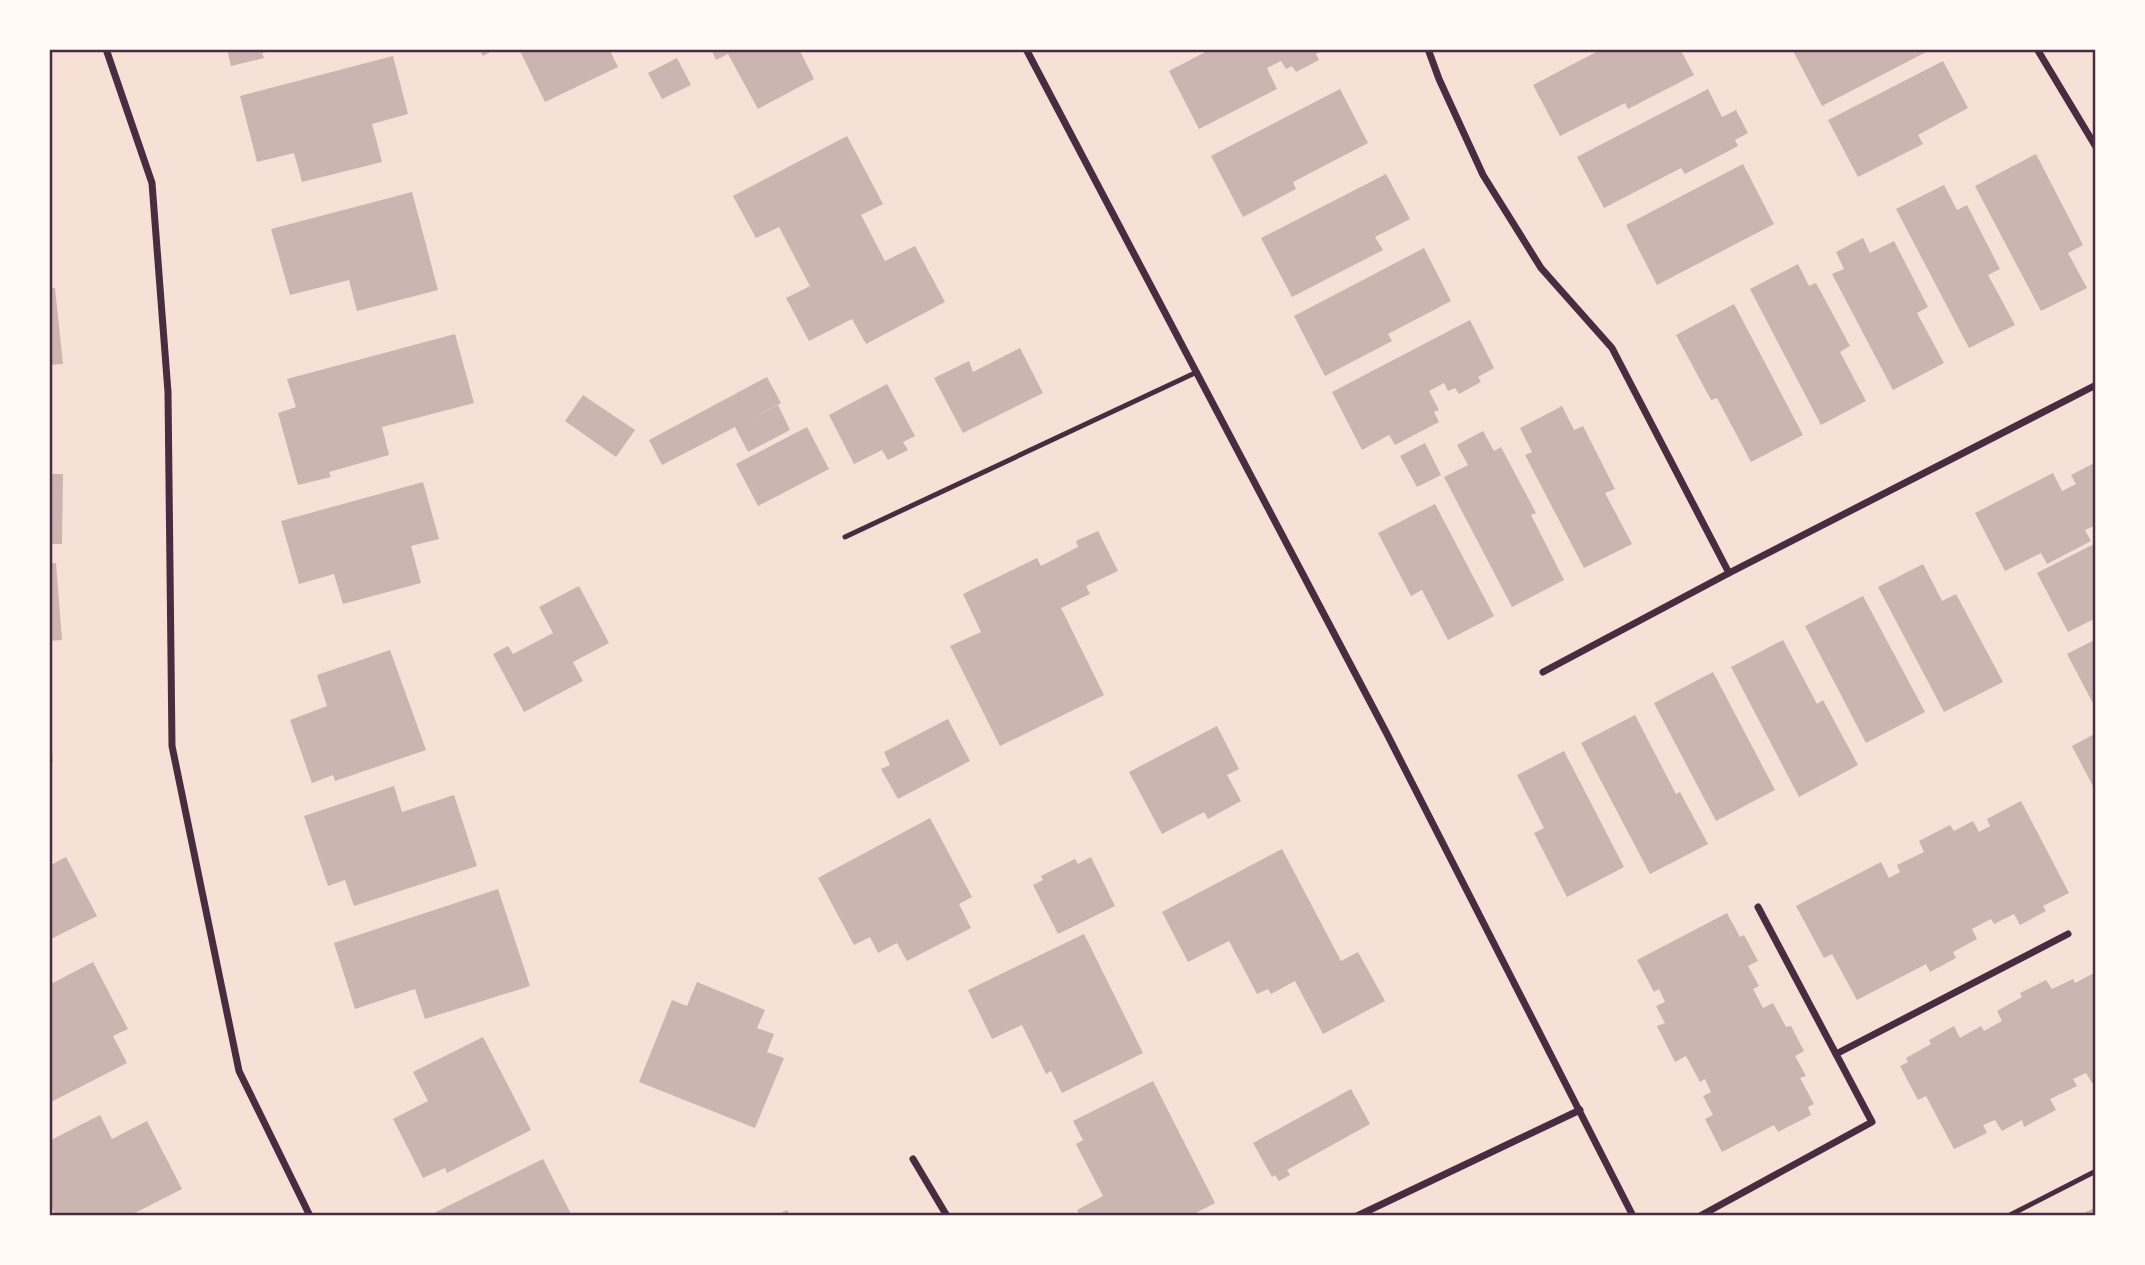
<svg xmlns="http://www.w3.org/2000/svg" width="2145" height="1265" viewBox="0 0 2145 1265" font-family="'Open Sans',sans-serif">
<style>
.building{fill:#ccb4b1}
.lines{fill:none;stroke-linecap:round;stroke-linejoin:round}
.service{stroke:#4a2c40;stroke-width:5}
.minor{stroke:#4a2c40;stroke-width:7}
.neatline{fill:none;stroke:#4a2c40;stroke-width:2.5}
</style>
<rect width="100%" height="100%" fill="#f7e1d7"/>
<g class="building">
<polygon points="227,49 273,49 273,50 262,53 264,58 231,66"/>
<polygon points="479,49 496,49 483,56"/>
<polygon points="519,49 609,49 618,67 545,102"/>
<polygon points="711,49 804,49 800,51 814,79 758,109 728,54 716,60"/>
<polygon points="1211,49 1326,49 1316,54 1319,60 1296,72 1292,66 1286,69 1281,61 1267,68 1277,89 1199,129 1169,71"/>
<polygon points="1602,49 1680,49 1694,75 1628,109 1625,103 1560,136 1533,85"/>
<polygon points="1792,49 1932,49 1822,106"/>
<polygon points="393,56 408,114 372,124 382,162 302,182 294,153 257,162 240,96"/>
<polygon points="677,58 691,85 662,99 648,73"/>
<polygon points="1943,61 1968,108 1918,135 1923,144 1858,177 1828,120"/>
<polygon points="1340,89 1368,143 1293,182 1296,189 1243,217 1211,156"/>
<polygon points="1708,89 1722,117 1736,110 1748,133 1735,140 1738,146 1685,174 1681,168 1604,208 1577,157"/>
<polygon points="847,136 883,204 861,215 885,261 915,246 945,302 866,344 852,319 809,341 786,298 810,286 779,227 756,238 733,196"/>
<polygon points="2036,154 2083,245 2068,253 2087,288 2041,311 1975,186"/>
<polygon points="1743,164 1774,224 1657,285 1626,225"/>
<polygon points="1386,174 1410,219 1375,237 1383,250 1292,297 1261,238"/>
<polygon points="1944,185 1957,210 1967,205 2000,269 1988,275 2015,325 1969,348 1896,209"/>
<polygon points="412,192 438,290 357,311 349,280 290,295 271,229"/>
<polygon points="1863,238 1870,253 1894,241 1928,307 1917,313 1944,363 1893,390 1832,274 1844,269 1836,252"/>
<polygon points="1424,248 1451,301 1388,334 1392,341 1325,376 1294,316"/>
<polygon points="1798,264 1809,286 1816,283 1850,346 1840,352 1866,401 1821,425 1750,289"/>
<polygon points="49,288 55,288 63,364 49,365"/>
<polygon points="1734,304 1803,435 1751,462 1717,398 1711,400 1676,335"/>
<polygon points="1470,320 1494,368 1478,377 1481,382 1459,394 1455,388 1448,391 1444,383 1429,391 1439,410 1434,412 1439,422 1395,445 1389,435 1362,450 1332,392"/>
<polygon points="455,334 474,403 382,427 389,455 329,472 331,477 298,485 278,413 296,407 287,379"/>
<polygon points="1020,348 1043,393 963,433 934,378 969,361 973,372"/>
<polygon points="767,377 781,403 750,419 778,405 790,430 748,452 735,427 662,465 649,440"/>
<polygon points="887,384 915,436 903,442 908,450 888,460 882,450 854,464 829,415"/>
<polygon points="583,395 635,430 616,457 565,421"/>
<polygon points="1562,406 1574,430 1583,426 1615,489 1605,493 1632,544 1584,568 1525,455 1532,452 1520,428"/>
<polygon points="807,427 829,469 758,506 736,464"/>
<polygon points="1483,431 1494,451 1501,447 1536,513 1531,515 1564,580 1512,607 1444,477 1468,465 1457,445"/>
<polygon points="1425,443 1441,475 1417,487 1400,456"/>
<polygon points="2096,462 2096,525 2085,530 2091,541 2047,564 2041,553 2005,571 1975,513 2053,473 2062,491 2076,484 2071,475"/>
<polygon points="49,474 63,474 62,544 49,544"/>
<polygon points="423,482 439,539 411,546 421,583 343,604 334,574 299,584 281,521"/>
<polygon points="1435,504 1494,616 1448,640 1422,590 1411,596 1378,533"/>
<polygon points="1098,531 1118,571 1086,586 1090,594 1061,608 1104,695 1000,746 950,646 981,632 963,594 1037,558 1041,566 1078,547 1076,541"/>
<polygon points="2096,543 2096,618 2068,632 2037,573"/>
<polygon points="49,563 56,563 62,640 49,641"/>
<polygon points="1923,564 1942,601 1956,594 2003,682 1944,712 1878,587"/>
<polygon points="579,586 609,643 573,662 583,681 524,712 493,654 508,646 513,654 553,633 539,607"/>
<polygon points="1863,596 1925,712 1866,743 1805,626"/>
<polygon points="2096,639 2096,709 2067,654"/>
<polygon points="1783,640 1817,704 1823,700 1858,765 1799,797 1731,667"/>
<polygon points="390,650 426,750 335,781 333,775 312,783 290,720 327,706 317,675"/>
<polygon points="1713,672 1775,790 1716,821 1654,703"/>
<polygon points="1635,715 1676,794 1680,792 1708,844 1650,874 1581,743"/>
<polygon points="948,719 970,761 898,799 881,769 890,765 884,752"/>
<polygon points="1217,726 1239,769 1227,775 1241,801 1208,819 1204,812 1162,834 1129,772"/>
<polygon points="2096,733 2096,792 2072,746"/>
<polygon points="49,735 51,735 53,763 49,764"/>
<polygon points="1564,751 1624,867 1567,897 1534,833 1544,828 1517,775"/>
<polygon points="394,786 402,812 454,795 477,866 354,906 345,880 328,886 304,816"/>
<polygon points="2021,801 2069,893 2043,906 2046,911 2020,925 2014,914 1994,924 1991,919 1972,929 1977,939 1953,952 1956,958 1930,972 1926,964 1857,1000 1832,954 1824,958 1796,906 1881,862 1889,878 1900,872 1897,865 1924,852 1919,841 1950,825 1954,831 1973,821 1979,832 1990,826 1987,819"/>
<polygon points="930,818 972,897 959,904 971,928 907,961 897,943 878,953 870,937 854,945 818,878"/>
<polygon points="1282,849 1341,961 1358,952 1385,1001 1323,1034 1295,981 1271,994 1268,989 1257,994 1229,941 1188,962 1162,912"/>
<polygon points="66,857 97,916 49,940 49,866"/>
<polygon points="1091,857 1115,906 1058,934 1033,885 1043,880 1041,876 1075,859 1078,864"/>
<polygon points="498,889 530,986 425,1019 415,989 355,1009 334,943"/>
<polygon points="1727,913 1740,937 1744,935 1758,961 1748,966 1759,986 1753,989 1763,1008 1773,1003 1786,1027 1791,1026 1804,1051 1795,1056 1806,1076 1800,1078 1814,1104 1808,1107 1811,1115 1778,1132 1774,1125 1722,1152 1705,1119 1713,1115 1703,1096 1711,1092 1705,1079 1700,1082 1686,1056 1675,1062 1657,1026 1665,1023 1656,1006 1665,1002 1659,989 1654,992 1637,960"/>
<polygon points="1084,934 1143,1053 1062,1093 1051,1071 1046,1074 1022,1025 992,1039 968,990"/>
<polygon points="93,962 128,1029 113,1036 127,1063 49,1103 49,985"/>
<polygon points="2096,972 2096,1081 2092,1083 2086,1073 2073,1079 2077,1086 2050,1099 2056,1110 2024,1127 2022,1120 2002,1131 1995,1120 1983,1125 1987,1133 1954,1149 1926,1096 1918,1100 1900,1066 1908,1062 1906,1058 1931,1044 1929,1040 1954,1026 1960,1038 1981,1026 1984,1031 2002,1021 1997,1011 2022,997 2020,993 2046,980 2052,989 2073,979 2075,983"/>
<polygon points="697,982 765,1010 757,1028 774,1034 767,1052 784,1058 755,1128 639,1082 672,1000 687,1006"/>
<polygon points="483,1037 531,1130 447,1173 445,1168 423,1178 393,1119 428,1101 413,1072"/>
<polygon points="1153,1081 1215,1203 1190,1216 1080,1216 1077,1210 1103,1196 1076,1144 1083,1140 1073,1121"/>
<polygon points="1351,1089 1370,1124 1287,1170 1290,1175 1279,1181 1275,1175 1272,1177 1253,1143"/>
<polygon points="100,1115 112,1139 147,1121 182,1189 129,1216 56,1216 49,1202 49,1141"/>
<polygon points="543,1159 572,1216 438,1216 436,1212"/>
<polygon points="2096,1207 2096,1216 2078,1216"/>
<polygon points="787,1210 791,1216 775,1216"/>
</g>
<g class="lines">
<g class="service">
<polyline points="845,537 1197,372"/>
<polyline points="2008,1216 2096,1171"/>
</g>
<g class="minor">
<polyline points="106,49 152,183 168,392 172,746 239,1071 310,1216"/>
<polyline points="1026,49 1386,732 1633,1216"/>
<polyline points="1428,49 1439,79 1483,175 1541,268 1612,348 1729,573"/>
<polyline points="2037,49 2096,147"/>
<polyline points="1543,672 1729,573 2096,385"/>
<polyline points="1836,1054 2068,934"/>
<polyline points="913,1159 947,1216"/>
<polyline points="1357,1216 1580,1110"/>
<polyline points="1700,1216 1872,1122 1758,907"/>
</g>
</g>
<rect width="2145" height="1265" fill="none" stroke="#fffaf5" stroke-width="102"/>
<rect x="51" y="51" width="2043" height="1163" class="neatline"/>
</svg>
